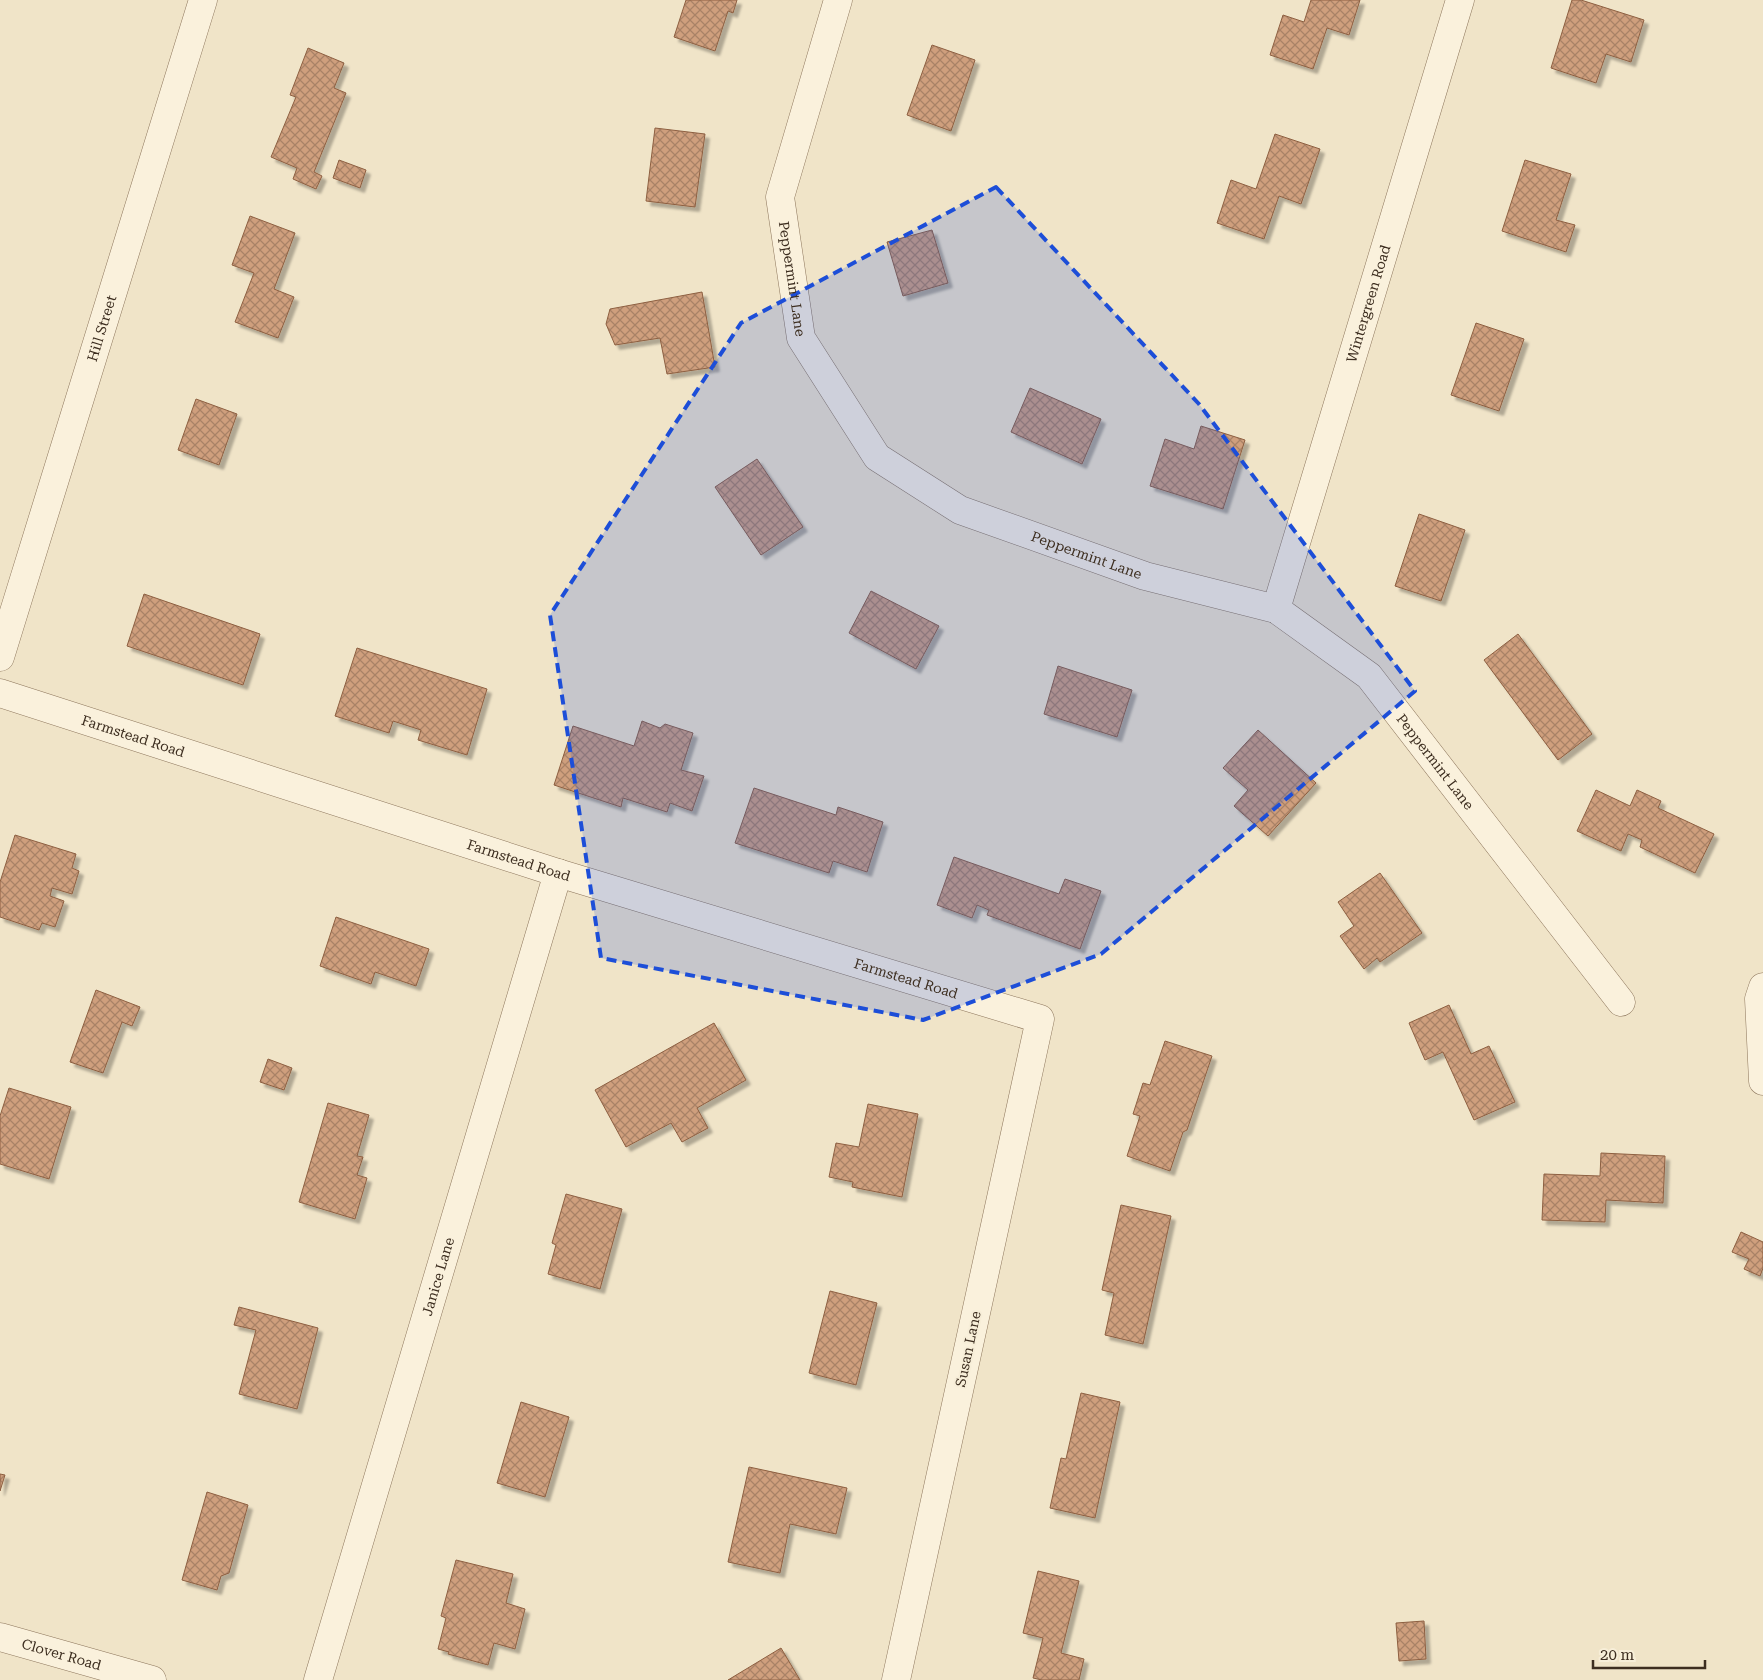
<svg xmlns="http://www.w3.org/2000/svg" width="1763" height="1680" viewBox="0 0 1763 1680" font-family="'Roboto Serif',serif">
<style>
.building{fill:url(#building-cross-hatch);stroke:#8d5f41;filter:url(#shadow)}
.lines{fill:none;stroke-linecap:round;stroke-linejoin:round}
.minor-casing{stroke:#8d765c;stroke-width:29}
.tertiary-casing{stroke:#8d765c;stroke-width:29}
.minor{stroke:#faf1dc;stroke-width:28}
.tertiary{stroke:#faf1dc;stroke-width:28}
.marked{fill:#1d4ed8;fill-opacity:0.2;stroke:#1d4ed8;stroke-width:4;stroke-dasharray:10 6;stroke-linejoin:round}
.labels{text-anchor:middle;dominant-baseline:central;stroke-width:4;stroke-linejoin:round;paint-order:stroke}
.street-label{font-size:14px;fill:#3d2e20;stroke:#f7eed8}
</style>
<defs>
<pattern id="building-cross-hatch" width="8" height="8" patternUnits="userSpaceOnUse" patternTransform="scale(1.25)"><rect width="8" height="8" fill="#cf9f7d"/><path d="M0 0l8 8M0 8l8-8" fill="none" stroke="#a98266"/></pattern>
<filter id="shadow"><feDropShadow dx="4.5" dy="4.5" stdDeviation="1" flood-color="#0004"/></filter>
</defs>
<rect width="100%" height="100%" fill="#f0e4c8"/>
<g class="building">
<polygon points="686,0 737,0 733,13 728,11 715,51 674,37"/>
<polygon points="1311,0 1360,0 1349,35 1327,28 1313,69 1270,55 1283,15 1304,22"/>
<polygon points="1572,0 1581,0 1644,20 1631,62 1606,54 1596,83 1551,68"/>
<polygon points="932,45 975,60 951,131 907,115"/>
<polygon points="308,48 344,63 334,88 346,93 314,172 322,176 316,189 293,179 297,168 271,157 296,97 290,95"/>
<polygon points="655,128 705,134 695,207 646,201"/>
<polygon points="1275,134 1320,149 1301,204 1279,196 1264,239 1217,223 1231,180 1256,189"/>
<polygon points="339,160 366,170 360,188 333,178"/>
<polygon points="1525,160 1571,174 1556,220 1575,225 1566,252 1502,231"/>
<polygon points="250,216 295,233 274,289 294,297 278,338 235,322 254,273 232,265"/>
<polygon points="932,230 948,283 903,296 887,242"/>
<polygon points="702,292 715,367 667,374 660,338 615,345 606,324 610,309"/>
<polygon points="1476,323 1524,339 1499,411 1451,395"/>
<polygon points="1030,388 1101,419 1082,464 1011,432"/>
<polygon points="196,399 237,414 219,465 178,450"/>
<polygon points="1201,426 1245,440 1223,509 1150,486 1165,439 1194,449"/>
<polygon points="757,459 803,527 761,555 715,487"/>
<polygon points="1419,514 1465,530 1441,601 1395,586"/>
<polygon points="871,591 939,626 916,669 849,633"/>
<polygon points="144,594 260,634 243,685 127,646"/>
<polygon points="1518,634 1592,734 1558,760 1484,660"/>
<polygon points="357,648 487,689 467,755 418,740 421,730 393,721 389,733 335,716"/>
<polygon points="1058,666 1132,690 1117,737 1044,714"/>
<polygon points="642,721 660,728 665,724 693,733 681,770 704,776 692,811 670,803 667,812 623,798 621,807 554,785 573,726 634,746"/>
<polygon points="1258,730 1316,783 1268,836 1234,806 1248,790 1223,768"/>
<polygon points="754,788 836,815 838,807 883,822 867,872 833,861 829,873 735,843"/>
<polygon points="1596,790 1630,806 1637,790 1661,801 1658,808 1714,834 1695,873 1640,847 1642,840 1628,834 1621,851 1577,831"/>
<polygon points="15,835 76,854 72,868 79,871 72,894 52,888 50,896 64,901 55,927 42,923 39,930 0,917 0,882"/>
<polygon points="954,857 1059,894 1065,879 1101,891 1080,949 987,915 989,910 977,905 972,918 937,905"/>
<polygon points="1380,873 1422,933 1380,962 1377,958 1364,969 1340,936 1354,926 1338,902"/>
<polygon points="336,917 429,949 416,986 375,972 371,984 320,966"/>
<polygon points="96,990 140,1007 132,1026 122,1022 103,1073 70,1062"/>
<polygon points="1449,1005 1471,1054 1489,1046 1515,1102 1474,1120 1443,1052 1425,1060 1409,1023"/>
<polygon points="714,1023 746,1080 697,1108 708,1128 682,1142 671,1123 626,1147 595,1090"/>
<polygon points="1165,1041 1212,1056 1187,1130 1183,1132 1170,1171 1127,1156 1140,1116 1133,1114 1143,1083 1150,1085"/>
<polygon points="268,1059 292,1068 284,1090 260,1082"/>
<polygon points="9,1088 71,1107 49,1179 0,1164 0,1116"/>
<polygon points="328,1103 369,1115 357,1156 363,1157 357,1175 367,1178 355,1219 299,1202"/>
<polygon points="868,1104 918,1114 902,1197 852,1187 853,1182 829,1177 836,1143 859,1147"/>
<polygon points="1601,1153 1665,1156 1663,1203 1606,1200 1605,1222 1542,1220 1544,1174 1600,1176"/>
<polygon points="566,1194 622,1209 600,1289 548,1274 556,1245 552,1243"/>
<polygon points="1121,1205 1171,1216 1143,1344 1105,1335 1114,1293 1102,1290"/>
<polygon points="1741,1232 1763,1242 1763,1268 1760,1276 1744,1269 1749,1259 1732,1252"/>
<polygon points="830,1291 877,1303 856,1385 809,1373"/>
<polygon points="239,1307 318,1328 297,1409 239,1394 256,1330 234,1325"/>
<polygon points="1081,1393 1120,1402 1095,1518 1050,1508 1061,1458 1066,1459"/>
<polygon points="521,1402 569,1417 545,1497 497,1483"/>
<polygon points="749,1467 847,1488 836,1534 790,1524 780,1573 728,1562"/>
<polygon points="0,1474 5,1475 0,1491"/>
<polygon points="207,1492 248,1505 229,1573 221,1576 217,1590 182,1580"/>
<polygon points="456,1560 513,1574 506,1603 525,1609 515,1649 494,1643 488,1665 448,1654 449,1652 438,1649 446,1618 441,1616"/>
<polygon points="1038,1571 1079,1581 1061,1653 1084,1659 1079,1680 1042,1680 1033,1678 1043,1638 1023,1633"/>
<polygon points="1424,1621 1426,1659 1399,1661 1396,1623"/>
<polygon points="781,1648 800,1680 728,1680"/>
</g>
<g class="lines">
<defs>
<g id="minor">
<path id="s1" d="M838,0L780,197L801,338L877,457L960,510L1145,576L1276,609L1369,676L1621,1002"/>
<path id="s2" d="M1276,609L1460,0"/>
<path id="s3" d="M0,693L558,873L1040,1019L896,1680"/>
<polyline points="1763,987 1759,999 1763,1081"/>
<path id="s4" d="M0,1637L152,1680"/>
<path id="s5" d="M318,1680L558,873"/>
</g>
<g id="tertiary">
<path id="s6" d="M0,657L203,0"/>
</g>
</defs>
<use href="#minor" class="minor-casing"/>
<use href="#tertiary" class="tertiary-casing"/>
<use href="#minor" class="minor"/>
<use href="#tertiary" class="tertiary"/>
</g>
<path class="marked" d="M996,187L1199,404L1415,691L1101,954L923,1020L601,958L550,615L741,323Z"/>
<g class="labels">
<g class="street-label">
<text stroke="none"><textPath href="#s1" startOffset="288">Peppermint Lane</textPath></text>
<text stroke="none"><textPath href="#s2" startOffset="319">Wintergreen Road</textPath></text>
<text stroke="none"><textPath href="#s6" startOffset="344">Hill Street</textPath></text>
<text stroke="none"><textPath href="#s1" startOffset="722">Peppermint Lane</textPath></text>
<text stroke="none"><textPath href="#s3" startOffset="140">Farmstead Road</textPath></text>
<text stroke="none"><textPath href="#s1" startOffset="1142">Peppermint Lane</textPath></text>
<text stroke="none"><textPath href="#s3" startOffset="545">Farmstead Road</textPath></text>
<text stroke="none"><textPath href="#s3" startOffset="950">Farmstead Road</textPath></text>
<text stroke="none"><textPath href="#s5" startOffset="421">Janice Lane</textPath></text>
<text transform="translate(968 1349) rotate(-78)">Susan Lane</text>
<text stroke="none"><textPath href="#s4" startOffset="64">Clover Road</textPath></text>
</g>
</g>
<path d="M1593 1660v8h112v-8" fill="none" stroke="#3d2e20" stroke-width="2.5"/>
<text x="1600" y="1660" font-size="15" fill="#3d2e20" stroke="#f7eed8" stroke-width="4" paint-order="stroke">20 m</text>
</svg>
